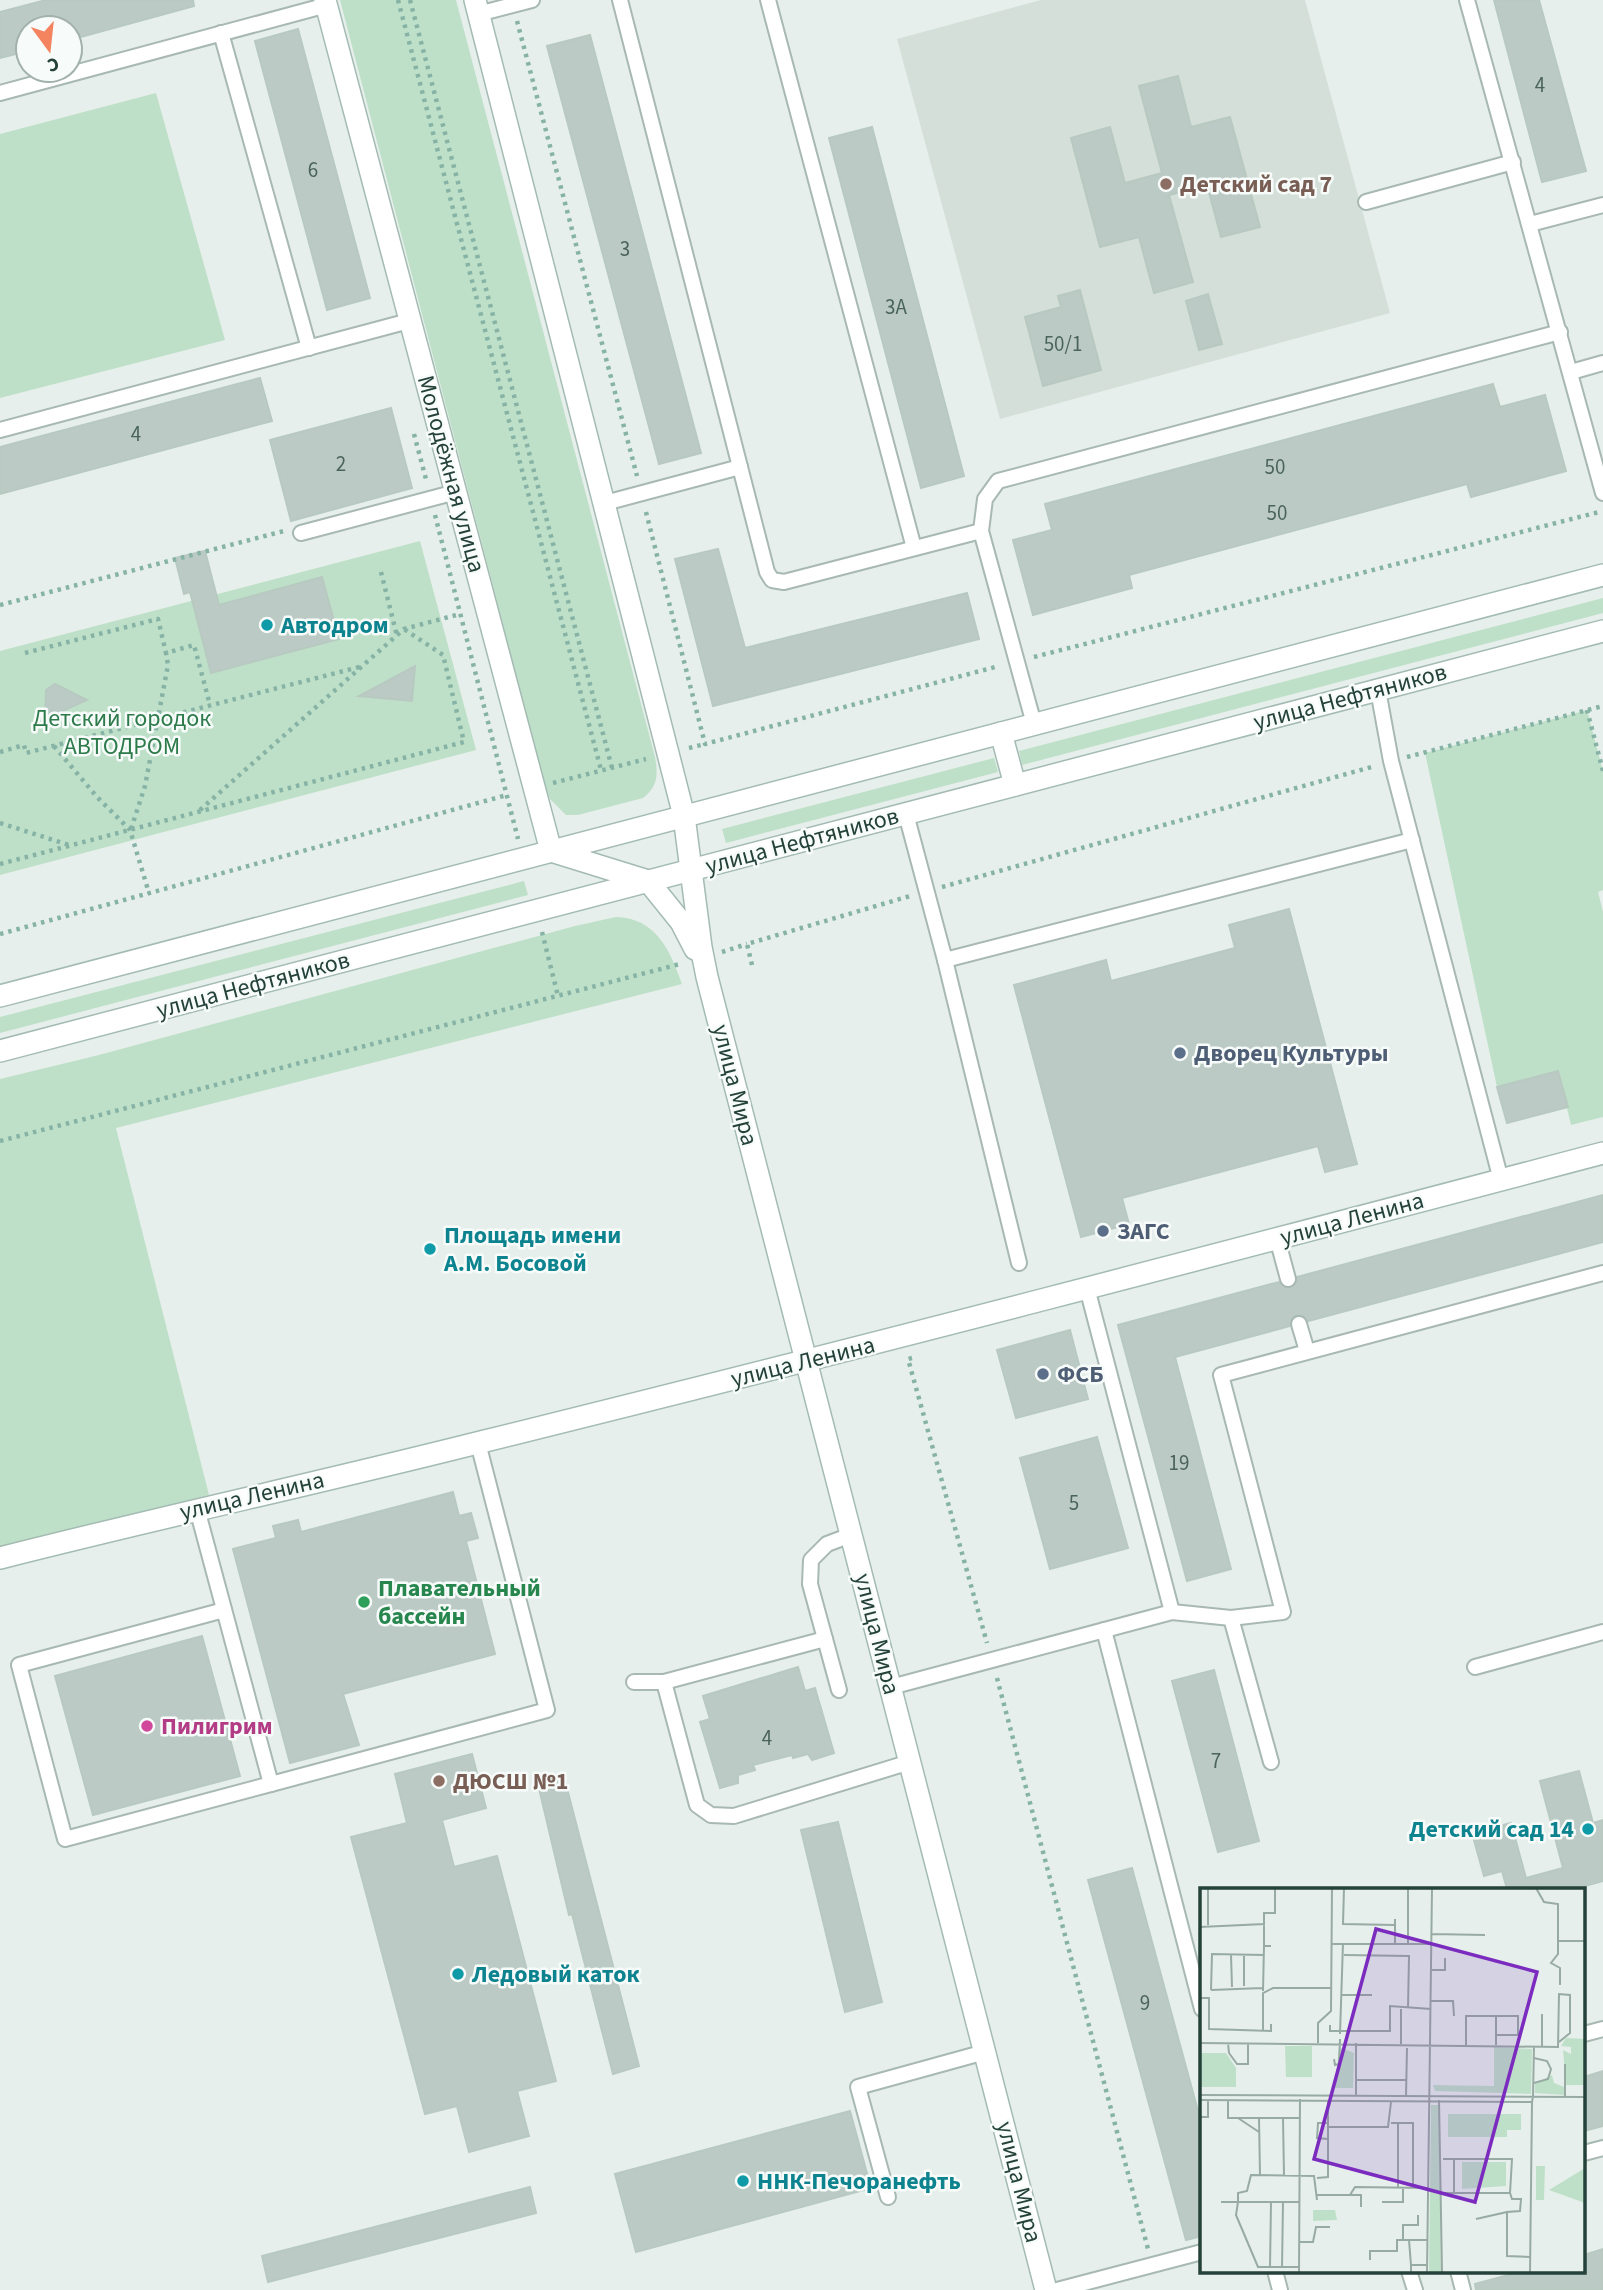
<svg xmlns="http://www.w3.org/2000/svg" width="1603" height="2290" viewBox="0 0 1603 2290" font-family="'Source Sans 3',sans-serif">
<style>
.built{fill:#d4dfda}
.green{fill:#bfe0c8}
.building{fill:#bbcac4;stroke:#b8c9c2;stroke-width:2}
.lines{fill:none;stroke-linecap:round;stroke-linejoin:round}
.lane-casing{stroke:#a8b8b2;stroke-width:18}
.secondary-casing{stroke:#a4bbb3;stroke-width:24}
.path{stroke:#86b3a5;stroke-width:4.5;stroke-dasharray:3.5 5;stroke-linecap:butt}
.lane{stroke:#fff;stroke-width:14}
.secondary{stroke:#fff;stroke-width:21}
.education-dot{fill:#8d6e63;stroke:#f7fbf9;stroke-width:2.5}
.culture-dot{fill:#0f9aa8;stroke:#f7fbf9;stroke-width:2.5}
.service-dot{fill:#5c6f8a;stroke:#f7fbf9;stroke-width:2.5}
.leisure-dot{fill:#2e9e5b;stroke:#f7fbf9;stroke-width:2.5}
.hotel-dot{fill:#d1479c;stroke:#f7fbf9;stroke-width:2.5}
.labels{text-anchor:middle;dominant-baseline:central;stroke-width:5;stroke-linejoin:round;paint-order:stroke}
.number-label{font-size:21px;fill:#4a645c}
.education-label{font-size:24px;font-weight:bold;fill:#785e54;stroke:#f7fbf9;text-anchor:start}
.street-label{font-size:24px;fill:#24423a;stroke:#f7fbf9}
.culture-label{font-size:24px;font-weight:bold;fill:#0d838f;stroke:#f7fbf9;text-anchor:start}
.park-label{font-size:24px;fill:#2d7a4b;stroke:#f7fbf9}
.service-label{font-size:24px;font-weight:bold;fill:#4e5e75;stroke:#f7fbf9;text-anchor:start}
.leisure-label{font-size:24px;font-weight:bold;fill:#27864d;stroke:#f7fbf9;text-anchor:start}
.hotel-label{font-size:24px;font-weight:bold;fill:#b23c85;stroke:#f7fbf9;text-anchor:start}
.inset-road{fill:none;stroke:#98aaa4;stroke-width:2}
.view{fill:#7b2cbf;fill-opacity:0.15;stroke:#7b2cbf;stroke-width:3.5}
.inset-edge{fill:none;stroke:#24423a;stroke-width:3.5}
</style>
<rect width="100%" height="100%" fill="#e6efeb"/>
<polygon class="built" points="1041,0 1305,0 1390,313 1000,419 897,39"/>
<g class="green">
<path d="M340,0H456L655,757C658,775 658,786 643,798L578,815H566L550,799L545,785Z"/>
<polygon points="156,93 225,340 0,398 0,134"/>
<polygon points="420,541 476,750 0,875 0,651"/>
<polygon points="1603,598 1603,613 1022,765 1019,751"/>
<polygon points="1587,710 1603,771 1603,890 1598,892 1603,912 1603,1117 1571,1125 1558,1071 1497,1087 1425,753"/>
<polygon points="994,758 998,772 726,843 722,829"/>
<polygon points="524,881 528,895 0,1033 0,1017"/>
<path d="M616,917C656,918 670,950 682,984L116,1128L209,1495L0,1548V1079L99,1055L575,926Z"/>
</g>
<g class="building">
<polygon points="46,0 193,0 194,6 70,40 70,28 28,28 28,51 0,58 0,12"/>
<polygon points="1494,0 1539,0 1586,171 1542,182"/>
<polygon points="298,29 370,298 327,310 255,41"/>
<polygon points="590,35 701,453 659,464 547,46"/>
<polygon points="1178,76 1191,127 1230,117 1260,227 1221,237 1207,185 1169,195 1193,282 1154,293 1139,237 1100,247 1071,138 1110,127 1125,183 1162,173 1139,86"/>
<polygon points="872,127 964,476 921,488 829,138"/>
<polygon points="1080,290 1101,370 1043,386 1025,317 1061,307 1058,296"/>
<polygon points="1208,294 1222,344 1199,350 1186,301"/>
<polygon points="260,378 272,421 0,494 0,447"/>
<polygon points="1493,384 1500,407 1545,395 1566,471 1471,497 1467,484 1129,575 1132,588 1033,615 1013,540 1052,530 1045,504"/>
<polygon points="391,408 412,488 291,521 270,440"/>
<polygon points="718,549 745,648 967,593 979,639 713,706 675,559"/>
<polygon points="205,551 219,605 322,577 339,639 211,673 190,592 184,594 175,558"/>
<polygon points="415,666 412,701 359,696"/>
<polygon points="55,684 87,700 45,719 46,690"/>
<polygon points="1289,909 1357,1164 1325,1172 1318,1146 1122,1198 1129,1224 1081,1237 1014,985 1106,960 1111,981 1235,948 1229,925"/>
<polygon points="1558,1071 1568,1107 1507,1123 1497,1087"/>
<polygon points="1603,1195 1603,1242 1308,1321 1305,1317 1297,1315 1292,1318 1290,1326 1175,1357 1231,1569 1187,1581 1118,1325 1279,1282 1285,1288 1291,1288 1297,1282 1297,1277"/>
<polygon points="1070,1330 1088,1399 1016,1418 997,1350"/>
<polygon points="1097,1437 1128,1548 1050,1569 1020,1458"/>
<polygon points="453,1492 459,1516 471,1513 478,1538 466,1541 495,1654 343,1694 359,1745 290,1763 233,1549 276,1538 273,1526 298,1520 301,1532"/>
<polygon points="202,1636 240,1776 93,1815 55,1676"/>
<polygon points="798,1667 805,1691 815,1688 834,1753 812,1760 808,1754 793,1758 792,1755 753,1765 755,1770 738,1775 738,1783 720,1788 700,1722 710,1719 703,1696"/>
<polygon points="1214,1670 1259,1841 1218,1852 1172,1681"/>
<polygon points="472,1754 486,1808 442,1820 454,1867 497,1856 556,2081 517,2091 529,2136 469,2152 457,2106 425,2114 351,1837 407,1823 395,1774"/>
<polygon points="1579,1771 1593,1823 1603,1820 1603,1881 1574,1889 1507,1889 1502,1871 1484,1876 1472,1833 1511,1823 1526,1878 1563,1868 1540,1781"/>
<polygon points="563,1773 639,2066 613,2074 572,1914 569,1915 537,1780"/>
<polygon points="838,1822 882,2002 845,2012 801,1830"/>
<polygon points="1132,1868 1202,2126 1202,2236 1186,2240 1088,1880"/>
<polygon points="1603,2071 1603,2126 1584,2131 1584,2077"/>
<polygon points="850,2111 871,2188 636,2252 615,2174"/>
<polygon points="530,2187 536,2213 268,2282 262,2256"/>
<polygon points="1603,2249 1603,2290 1476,2290 1475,2284 1523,2271 1584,2271 1584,2255"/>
</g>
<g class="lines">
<defs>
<g id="lane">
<polyline points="620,0 767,572 772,580 784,582 981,531"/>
<polyline points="768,0 914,548"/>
<polyline points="1467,0 1603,493"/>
<polyline points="478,14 532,0"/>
<polyline points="221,33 309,348"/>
<polyline points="0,93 327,5"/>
<polyline points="1366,202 1513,162"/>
<polyline points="1530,224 1603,205"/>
<polyline points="1571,372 1603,363"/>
<polyline points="0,430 409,321"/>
<polyline points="605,503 740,467"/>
<polyline points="301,533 456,492"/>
<polyline points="1378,690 1391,761 1501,1180"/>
<polyline points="1034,724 981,531 985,499 998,481 1560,332"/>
<polyline points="906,814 945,960 1019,1263"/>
<polyline points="945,960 1412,840"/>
<polyline points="1277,1238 1288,1279"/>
<polyline points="1087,1288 1172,1612"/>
<polyline points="1299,1324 1307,1351"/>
<polyline points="197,1509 271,1784 547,1710 478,1443"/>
<polyline points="224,1610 19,1665 65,1839 271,1784"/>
<polyline points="1231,1618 1271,1762"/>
<polyline points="1104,1630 1202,2009"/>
<polyline points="1475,1667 1603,1632"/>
<polyline points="634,1682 664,1682 825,1639"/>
<polyline points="664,1682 697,1805 711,1815 734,1816 910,1762"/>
<polyline points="891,1687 1172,1612 1231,1618 1283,1612 1221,1375 1603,1273"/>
<polyline points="839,1690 810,1584 811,1560 827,1544 851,1535"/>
<polyline points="1584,2034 1603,2029"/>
<polyline points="1584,2153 1603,2148"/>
<polyline points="888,2197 858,2087 985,2052"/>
<polyline points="1275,2271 1280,2290"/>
<polyline points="1409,2271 1415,2290"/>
<polyline points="1458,2271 1463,2290"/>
<polyline points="1057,2290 1202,2252"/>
</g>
<g id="secondary">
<polyline points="325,0 551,851 648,881 681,922 695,949"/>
<polyline points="475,0 684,816 701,947 707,977 1046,2290"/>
<polyline points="1001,733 1015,785"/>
<polyline points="0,996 1603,575"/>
<polyline points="0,1051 1603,631"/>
<path d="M0,1558C161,1517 323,1482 485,1441C858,1349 1231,1251 1603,1153"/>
</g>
</defs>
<use href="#lane" class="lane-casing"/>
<use href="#secondary" class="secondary-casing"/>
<g class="path">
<polyline points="398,0 601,770"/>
<polyline points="410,0 612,768"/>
<polyline points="517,21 637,476"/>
<polyline points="414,434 427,483"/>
<polyline points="646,512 705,744 999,666"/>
<polyline points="435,515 518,839"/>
<polyline points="381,572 397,636"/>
<polyline points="0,605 284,531"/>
<polyline points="25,653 158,619 166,653 194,645 210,705"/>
<polyline points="1034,657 1599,512"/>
<polyline points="1587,710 1603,771"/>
<polyline points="54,746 97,797 130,830 149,893"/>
<polyline points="689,748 705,744"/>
<polyline points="0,752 24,745 26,753 363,666"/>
<polyline points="1407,757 1603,706"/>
<polyline points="553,783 646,759"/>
<polyline points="200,810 404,629 460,614"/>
<polyline points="0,823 69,845"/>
<polyline points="131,829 145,786 168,665 166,653"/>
<polyline points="0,864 464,742 443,655 404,629"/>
<polyline points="942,887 1375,766"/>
<polyline points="542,932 558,996"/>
<polyline points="0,934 507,795"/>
<polyline points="722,952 747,944"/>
<polyline points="752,965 747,944 910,896"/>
<polyline points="0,1141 680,964"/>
<polyline points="912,1358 908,1359 987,1643"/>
<polyline points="997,1678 1148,2249"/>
</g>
<use href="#lane" class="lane"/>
<use href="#secondary" class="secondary"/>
</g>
<g class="education-dot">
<circle cx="1166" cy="184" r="7"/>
<circle cx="439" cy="1781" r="7"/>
</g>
<g class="culture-dot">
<circle cx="267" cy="625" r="7"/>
<circle cx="430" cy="1249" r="7"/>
<circle cx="1588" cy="1829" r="7"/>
<circle cx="458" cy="1974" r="7"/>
<circle cx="743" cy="2181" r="7"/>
</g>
<g class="service-dot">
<circle cx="1180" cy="1053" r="7"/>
<circle cx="1103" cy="1231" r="7"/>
<circle cx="1043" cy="1374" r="7"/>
</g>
<circle class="leisure-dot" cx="364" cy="1602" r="7"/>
<circle class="hotel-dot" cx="147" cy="1726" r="7"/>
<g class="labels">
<g class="number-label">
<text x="1540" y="85">4</text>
<text x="313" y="170">6</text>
<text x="625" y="249">3</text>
<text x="896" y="307">3А</text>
<text x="1063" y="344">50/1</text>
<text x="136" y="434">4</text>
<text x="341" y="464">2</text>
<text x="1275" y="467">50</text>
<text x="1277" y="513">50</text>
<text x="1179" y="1463">19</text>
<text x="1074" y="1503">5</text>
<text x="767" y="1738">4</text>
<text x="1216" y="1761">7</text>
<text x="1145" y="2003">9</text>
</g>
<g class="education-label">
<text x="1180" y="184">Детский сад 7</text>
<text x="453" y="1781">ДЮСШ №1</text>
</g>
<g class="street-label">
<text transform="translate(451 474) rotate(75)">Молодёжная улица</text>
<text transform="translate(1350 697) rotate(-15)">улица Нефтяников</text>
<text transform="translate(802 841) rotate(-15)">улица Нефтяников</text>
<text transform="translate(253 985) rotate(-15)">улица Нефтяников</text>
<text transform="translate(735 1085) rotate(76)">улица Мира</text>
<text transform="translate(1352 1219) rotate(-15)">улица Ленина</text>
<text transform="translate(803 1362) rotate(-14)">улица Ленина</text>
<text transform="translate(252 1496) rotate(-13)">улица Ленина</text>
<text transform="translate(877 1634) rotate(76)">улица Мира</text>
<text transform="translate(1019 2182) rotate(76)">улица Мира</text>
</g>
<g class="culture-label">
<text x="281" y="625">Автодром</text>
<text x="444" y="1235">Площадь имени<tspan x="444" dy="28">А.М. Босовой</tspan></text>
<text x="1574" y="1829" text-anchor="end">Детский сад 14</text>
<text x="472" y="1974">Ледовый каток</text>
<text x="757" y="2181">ННК-Печоранефть</text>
</g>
<g class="park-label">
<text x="122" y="718">Детский городок<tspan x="122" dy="28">АВТОДРОМ</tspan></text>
</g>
<g class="service-label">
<text x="1194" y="1053">Дворец Культуры</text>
<text x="1117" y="1231">ЗАГС</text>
<text x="1057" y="1374">ФСБ</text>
</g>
<g class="leisure-label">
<text x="378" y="1588">Плавательный<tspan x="378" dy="28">бассейн</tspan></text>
</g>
<g class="hotel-label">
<text x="161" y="1726">Пилигрим</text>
</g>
</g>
<g transform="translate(1200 1888)">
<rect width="385" height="385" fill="#e6efeb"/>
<path d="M366,150L385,151V197H366L363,162L371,166V159L361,158ZM85,158H112V189H86ZM139,159L154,165L153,200H135ZM294,159L332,161L331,206L235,203L233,197L294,198ZM0,165H26L36,180V199H0ZM352,187L354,195L364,199V207L335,205V196ZM231,217H239L241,385H229ZM248,226H321V242H307V249H248ZM262,274H306V298L262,301ZM336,278H345L344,312H336ZM385,280V315L349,302ZM113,322H135L137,332L113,333Z" fill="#bfe0c8"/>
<path class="inset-road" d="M8,0V37M144,0L143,36L195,37M208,0V56M336,0L344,14L358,16V53M195,31V56M64,36V58M0,39L64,36V25H75V0M232,46L285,47M132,56H232M31,67L32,99M44,67V98M144,67L209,68L208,121M232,82H245V70M360,97V80L351,75L358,66V53H385M11,102L12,66L64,67M11,102L63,100M63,103L64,58H71M142,107H172M0,110H9V141L71,143V136M231,113H253L254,128M342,126V158M296,128H318V147H296M130,137V143H190V118L231,121M63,143V105L73,100H132M140,146L143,55M0,155L358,159L359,106L370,107V145L359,154M28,155L29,165L37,176H48V155M118,155V135L131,123L132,0M201,156V121M266,157V128H296V157M134,171L135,177L139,176L140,151M156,192H206M334,195L348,191L351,181L347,173L334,170M0,207L385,209M156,208V155M206,208L207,160M333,209L334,158M365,209V176M0,212L332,214L333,209M239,212L242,385M28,213V230H99M0,229H8V213M38,230L59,244M59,230L60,287M83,230L84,287M128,235H118L117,250L128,251M191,235H213V300M128,239H188L191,214M243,271H312L310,305M254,271V305M117,290L128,289V213M198,300V235M243,305H310L312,311H321L320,323L307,324V368L330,369M117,307H150M21,314H38L36,327L58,379H99M99,314H38V305L47,303L51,287L114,288L117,312M182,314H203V300M161,319V307H150L155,299L228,300M276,331L307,324M203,352V337H218V327M99,354H113L116,339H130M170,372V363H197V352H209M211,377L209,352H228M70,379L71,314M82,380L83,314M99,385L100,211M211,385V377H227M227,385L232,0M330,385L332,214"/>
<path class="view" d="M176,41L337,84L275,314L114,271Z"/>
<rect width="385" height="385" class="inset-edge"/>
</g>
<g transform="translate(49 49) rotate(165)"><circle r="33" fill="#f7fbf9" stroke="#a3b1ad" stroke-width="2"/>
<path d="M0-5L12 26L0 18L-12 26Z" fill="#f4845f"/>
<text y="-10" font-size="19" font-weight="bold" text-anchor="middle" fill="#24423a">С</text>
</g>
</svg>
